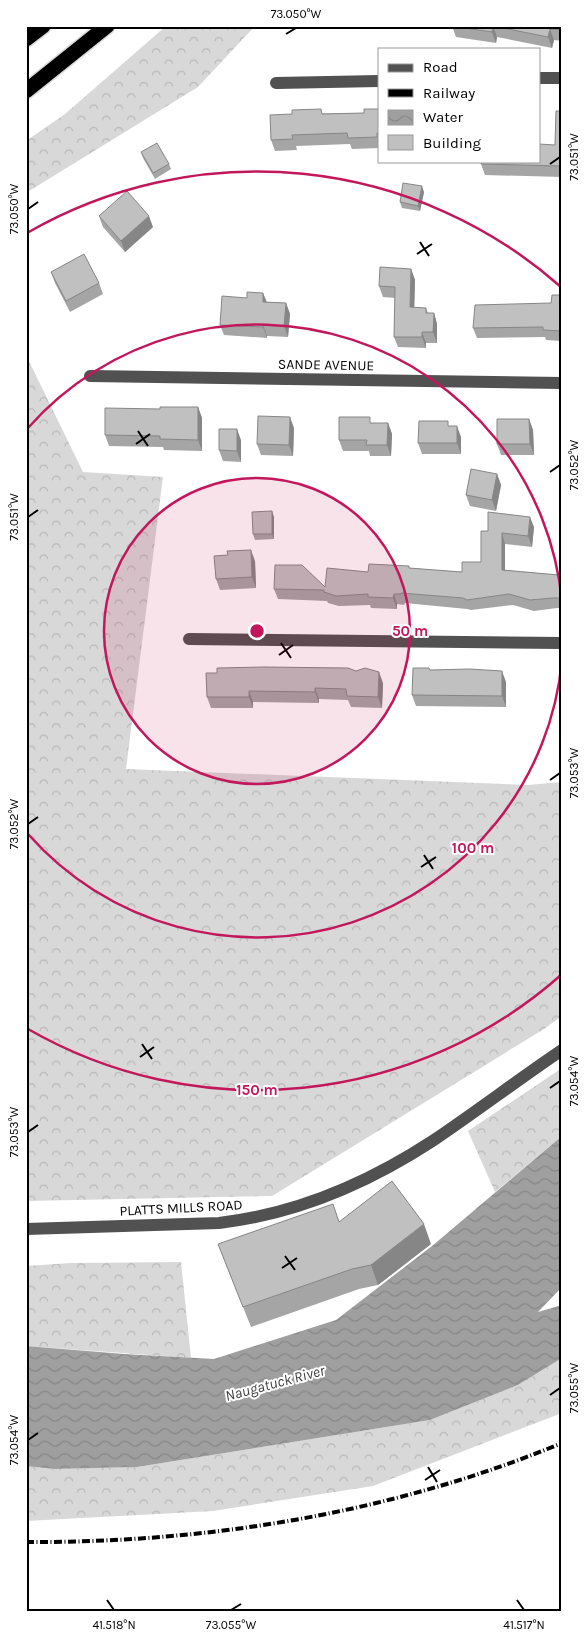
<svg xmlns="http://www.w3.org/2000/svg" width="588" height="1638" viewBox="0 0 588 1638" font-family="Karla,sans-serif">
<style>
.forest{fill:url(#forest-crowns)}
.water{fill:url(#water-waves)}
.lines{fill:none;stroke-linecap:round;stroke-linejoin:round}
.highway-casing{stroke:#dbdbdb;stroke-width:18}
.minor{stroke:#515151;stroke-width:12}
.highway{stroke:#000;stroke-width:15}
.rail{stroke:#000;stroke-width:4;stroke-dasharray:8 2.5 1 2.5;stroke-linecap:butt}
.wall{fill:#a5a5a5}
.shaded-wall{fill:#868686}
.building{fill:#c0c0c0;stroke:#868686}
.ticks{fill:none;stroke:#000;stroke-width:2}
.ring{fill:none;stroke:#c2185b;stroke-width:2.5}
.labels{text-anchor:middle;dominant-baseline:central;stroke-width:4;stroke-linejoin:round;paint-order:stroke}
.street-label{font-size:14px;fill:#000;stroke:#fff}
.water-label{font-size:15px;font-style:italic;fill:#404040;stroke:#fff}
.centre{fill:#c2185b;stroke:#fff;stroke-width:2.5}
.ring-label{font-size:15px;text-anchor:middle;font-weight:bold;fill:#c2185b;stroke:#fff;stroke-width:4;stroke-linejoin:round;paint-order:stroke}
.neatline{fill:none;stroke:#000;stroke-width:2}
.ticks-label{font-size:12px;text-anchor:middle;fill:#000}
</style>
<defs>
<pattern id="forest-crowns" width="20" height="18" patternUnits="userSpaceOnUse" patternTransform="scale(1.25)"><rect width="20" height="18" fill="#d8d8d8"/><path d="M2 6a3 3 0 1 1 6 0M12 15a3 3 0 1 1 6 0" fill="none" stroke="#b8b8b8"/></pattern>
<pattern id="water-waves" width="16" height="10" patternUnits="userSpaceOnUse" patternTransform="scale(1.25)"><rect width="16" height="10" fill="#9f9f9f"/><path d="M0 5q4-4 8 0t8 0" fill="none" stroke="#878787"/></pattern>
</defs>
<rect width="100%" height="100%" fill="#fff"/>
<g class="forest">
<polygon points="166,26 255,26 198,87 26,193 26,141 65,114"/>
<polygon points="26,355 83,472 163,477 126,769 528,785 562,782 562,1016 544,1029 272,1196 26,1201"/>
<polygon points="562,1068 562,1136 495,1192 468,1131"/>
<polygon points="181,1262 191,1358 26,1346 26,1266 71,1263"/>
<polygon points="562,1358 562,1413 373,1486 213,1511 26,1521 26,1466 54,1469 137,1467 430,1420 518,1385"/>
</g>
<polygon class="water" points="562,1136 562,1287 538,1312 562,1305 562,1358 518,1385 430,1420 137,1467 54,1469 26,1466 26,1346 124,1354 214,1359 336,1320 432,1246"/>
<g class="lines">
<defs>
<g id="highway">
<polyline points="26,39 43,26"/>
<polyline points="26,91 107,26"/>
</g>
</defs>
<use href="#highway" class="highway-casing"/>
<g class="minor">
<polyline points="539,78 562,78"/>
<polyline points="276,83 379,81"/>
<polyline points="90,376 562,383"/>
<polyline points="189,639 562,643"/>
<path d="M26,1229L219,1223C296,1214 370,1182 434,1140C477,1111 519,1079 562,1050"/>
</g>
<use href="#highway" class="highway"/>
<path class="rail" d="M26,1542C208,1543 393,1513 562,1443"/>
</g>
<g class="wall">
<polygon points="452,26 562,26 562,41 554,40 552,48 497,37 496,43 456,37"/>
<polygon points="379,109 379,148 352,149 350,144 296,146 297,150 275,151 271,140 292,114 364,113"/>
<polygon points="562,111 562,177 485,175 481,164 555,145"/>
<polygon points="141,152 169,164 171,169 155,179 143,158"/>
<polygon points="424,192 420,211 402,208 400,202"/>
<polygon points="99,216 153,227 125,252 103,227"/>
<polygon points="411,269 415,280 414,308 426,308 428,313 434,313 437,324 437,343 426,343 426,348 398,347 394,337 395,298 383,297 379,286"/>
<polygon points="51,272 99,283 103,294 70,312 55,283"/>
<polygon points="263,293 267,302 286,303 290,314 288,337 267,336 267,338 224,335 220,325 247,298"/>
<polygon points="562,295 562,341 546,340 545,337 477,338 473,328 551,303"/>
<polygon points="198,407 202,418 202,451 164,450 163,447 109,446 105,435 160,409"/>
<polygon points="529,419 533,430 534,455 501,455 497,444"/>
<polygon points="372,423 388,423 392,434 391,456 370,456 369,451 343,451 339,440"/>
<polygon points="449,426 461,437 461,454 422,454 418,443"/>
<polygon points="294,428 293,456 261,455 257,444"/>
<polygon points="241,440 241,462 223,461 219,450"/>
<polygon points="497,474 501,485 496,511 470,506 466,495"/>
<polygon points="274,517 274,539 255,540 253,534"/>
<polygon points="534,527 532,547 505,544 505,570 559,575 562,572 562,608 557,608 534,611 513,605 471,610 467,609 405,603 404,605 397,604 397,609 371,608 370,605 339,606 328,603 327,601 278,599 274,589 325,587 368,572 409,566 409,568 462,572 481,562 488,531"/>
<polygon points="255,561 256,588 220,590 216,579"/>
<polygon points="430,670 506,682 506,707 416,706 412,695"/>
<polygon points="206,673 383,683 382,708 351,707 348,700 319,699 319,703 253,702 253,708 211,708 207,697"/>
<polygon points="339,1222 431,1244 378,1285 359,1289 251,1327 218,1244"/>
</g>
<g class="shaded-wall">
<polygon points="493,26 497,37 496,43 492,32"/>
<polygon points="550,29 554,40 552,48 548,37"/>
<polygon points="560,157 562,161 562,171 560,166"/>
<polygon points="422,186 424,192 420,211 418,206"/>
<polygon points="149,216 153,227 125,252 121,241"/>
<polygon points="411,269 415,280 414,318 410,307"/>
<polygon points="263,293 267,304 263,302"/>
<polygon points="286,303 290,314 288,337 284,326"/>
<polygon points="434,313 437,324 437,343 433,332"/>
<polygon points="263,325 267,336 267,338 263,327"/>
<polygon points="422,332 426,343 426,348 422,337"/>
<polygon points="198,407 202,418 202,451 198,440"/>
<polygon points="290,417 294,428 293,456 289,445"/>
<polygon points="529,419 533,430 534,455 530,444"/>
<polygon points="388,423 392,434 391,456 387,445"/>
<polygon points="457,426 461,437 461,454 457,443"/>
<polygon points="237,429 241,440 241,462 237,451"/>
<polygon points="497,474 501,485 496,511 492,500"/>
<polygon points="272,511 274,517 274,539 272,534"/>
<polygon points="530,517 534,527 532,547 528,536"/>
<polygon points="502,533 505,544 505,580 502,570"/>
<polygon points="251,550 255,561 256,588 252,577"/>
<polygon points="394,594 397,604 397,609 393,598"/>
<polygon points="502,671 506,682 506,707 502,696"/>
<polygon points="379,672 383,683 382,708 378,697"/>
<polygon points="315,688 319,699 319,703 315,692"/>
<polygon points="249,691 253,702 253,708 249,697"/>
<polygon points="424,1224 431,1244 378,1285 371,1265"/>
</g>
<g class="building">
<polygon points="452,26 562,26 562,30 550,29 548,37 493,26 492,32"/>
<polygon points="321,109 322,114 364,113 364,109 379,109 379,133 377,133 377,137 348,138 347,133 292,135 293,139 271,140 270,115 292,114 292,110"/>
<polygon points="556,111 562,111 562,157 560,157 560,166 481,164 481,161 539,161 539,144 555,145"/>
<polygon points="157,143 169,164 153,173 141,152"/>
<polygon points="403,183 422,186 418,206 400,202"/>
<polygon points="127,191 149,216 121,241 99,216"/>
<polygon points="84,254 99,283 66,301 51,272"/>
<polygon points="380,267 411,269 410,307 426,308 426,313 434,313 433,332 422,332 422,337 394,337 395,287 379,286"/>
<polygon points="247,292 263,293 263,302 286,303 284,326 263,325 263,327 220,325 222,296 247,298"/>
<polygon points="552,295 562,295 562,331 543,330 543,327 473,328 475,305 551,303"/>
<polygon points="160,407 198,407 198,440 160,439 160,436 105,435 105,408 160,409"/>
<polygon points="258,416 290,417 289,445 257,444"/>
<polygon points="339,417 370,417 370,423 388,423 387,445 366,445 367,440 339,440"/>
<polygon points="497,419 529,419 530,444 497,444"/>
<polygon points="419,421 448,421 448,426 457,426 457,443 418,443"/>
<polygon points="219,429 237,429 237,451 219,450"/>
<polygon points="471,469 497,474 492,500 466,495"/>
<polygon points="272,511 272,534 253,534 252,512"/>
<polygon points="488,512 530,517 528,536 502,533 502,570 559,575 559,572 562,572 562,598 553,598 530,600 509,594 467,600 463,598 401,593 401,594 394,594 393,598 368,597 368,594 336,596 324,592 324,590 274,589 275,565 302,565 325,587 327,568 368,572 369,564 409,566 409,568 462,572 462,562 481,562 481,531 488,531"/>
<polygon points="251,550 252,577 216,579 214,556 228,555 227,551"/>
<polygon points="264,667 348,668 356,671 365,668 379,672 378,697 347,696 346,689 315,688 315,692 249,691 249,697 207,697 206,673 217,673 217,668"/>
<polygon points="413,668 429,668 430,670 469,669 502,671 502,696 412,695"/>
<polygon points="392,1181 424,1224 371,1265 352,1269 243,1307 218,1244 333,1204 339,1222"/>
</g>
<path class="ticks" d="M286,34L296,28M550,164L560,157M28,209L38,202M420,242L429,256M417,254L432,244M138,431L148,446M136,444L150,434M550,472L560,465M28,517L38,510M281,643L291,658M279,655L293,645M550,780L560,773M28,824L38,817M424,855L433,869M421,867L436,857M142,1044L152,1059M140,1057L154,1047M550,1088L560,1081M28,1132L38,1125M285,1256L295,1270M282,1268L297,1258M550,1395L560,1388M28,1440L38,1433M428,1467L437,1482M425,1480L440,1470M107,1600L114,1610M517,1600L524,1610M231,1610L241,1604"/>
<circle cx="257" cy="631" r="153" fill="#c2185b" fill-opacity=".12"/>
<g class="ring">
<circle cx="257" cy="631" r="153"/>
<path d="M562 660A306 306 0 0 1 28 834M28 428A306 306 0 0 1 562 602"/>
<path d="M561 975A459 459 0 0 1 28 1029M27 233A459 459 0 0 1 561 287"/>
</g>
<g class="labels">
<g class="street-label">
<text transform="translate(326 365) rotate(1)">SANDE AVENUE</text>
<text transform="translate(181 1208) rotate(-3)">PLATTS MILLS ROAD</text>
</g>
<g class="water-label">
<text transform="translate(275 1383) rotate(-15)">Naugatuck River</text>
</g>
</g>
<circle cx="257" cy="631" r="8" class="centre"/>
<g class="ring-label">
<text x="410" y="636">50 m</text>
<text x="473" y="853">100 m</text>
<text x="257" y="1095">150 m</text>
</g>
<rect width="588" height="1638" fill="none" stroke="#ffffff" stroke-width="55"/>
<rect x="378" y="48" width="162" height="115" fill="#ffffff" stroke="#999999"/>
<rect x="388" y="64" width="25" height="8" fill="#515151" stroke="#999999"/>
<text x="423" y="72" font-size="15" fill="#000000">Road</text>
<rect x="388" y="89" width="25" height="8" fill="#000000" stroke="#999999"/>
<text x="423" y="98" font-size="15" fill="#000000">Railway</text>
<rect x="388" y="110" width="25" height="15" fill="url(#water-waves)" stroke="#999999"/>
<text x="423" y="122" font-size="15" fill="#000000">Water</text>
<rect x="388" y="135" width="25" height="15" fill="#c0c0c0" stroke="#999999"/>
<text x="423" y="148" font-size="15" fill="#000000">Building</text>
<rect x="28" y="28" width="532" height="1582" class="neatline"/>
<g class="ticks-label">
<text x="296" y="18">73.050°W</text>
<text transform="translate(574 157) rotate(-90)" y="4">73.051°W</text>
<text transform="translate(14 209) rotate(-90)" y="4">73.050°W</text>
<text transform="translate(574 465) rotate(-90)" y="4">73.052°W</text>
<text transform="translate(14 517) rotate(-90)" y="4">73.051°W</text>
<text transform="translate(574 773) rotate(-90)" y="4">73.053°W</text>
<text transform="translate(14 824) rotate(-90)" y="4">73.052°W</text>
<text transform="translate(574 1081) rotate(-90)" y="4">73.054°W</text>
<text transform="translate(14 1132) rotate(-90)" y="4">73.053°W</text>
<text transform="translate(574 1388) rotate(-90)" y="4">73.055°W</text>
<text transform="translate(14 1440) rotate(-90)" y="4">73.054°W</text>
<text x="114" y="1629">41.518°N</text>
<text x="231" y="1629">73.055°W</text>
<text x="524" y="1629">41.517°N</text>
</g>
</svg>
